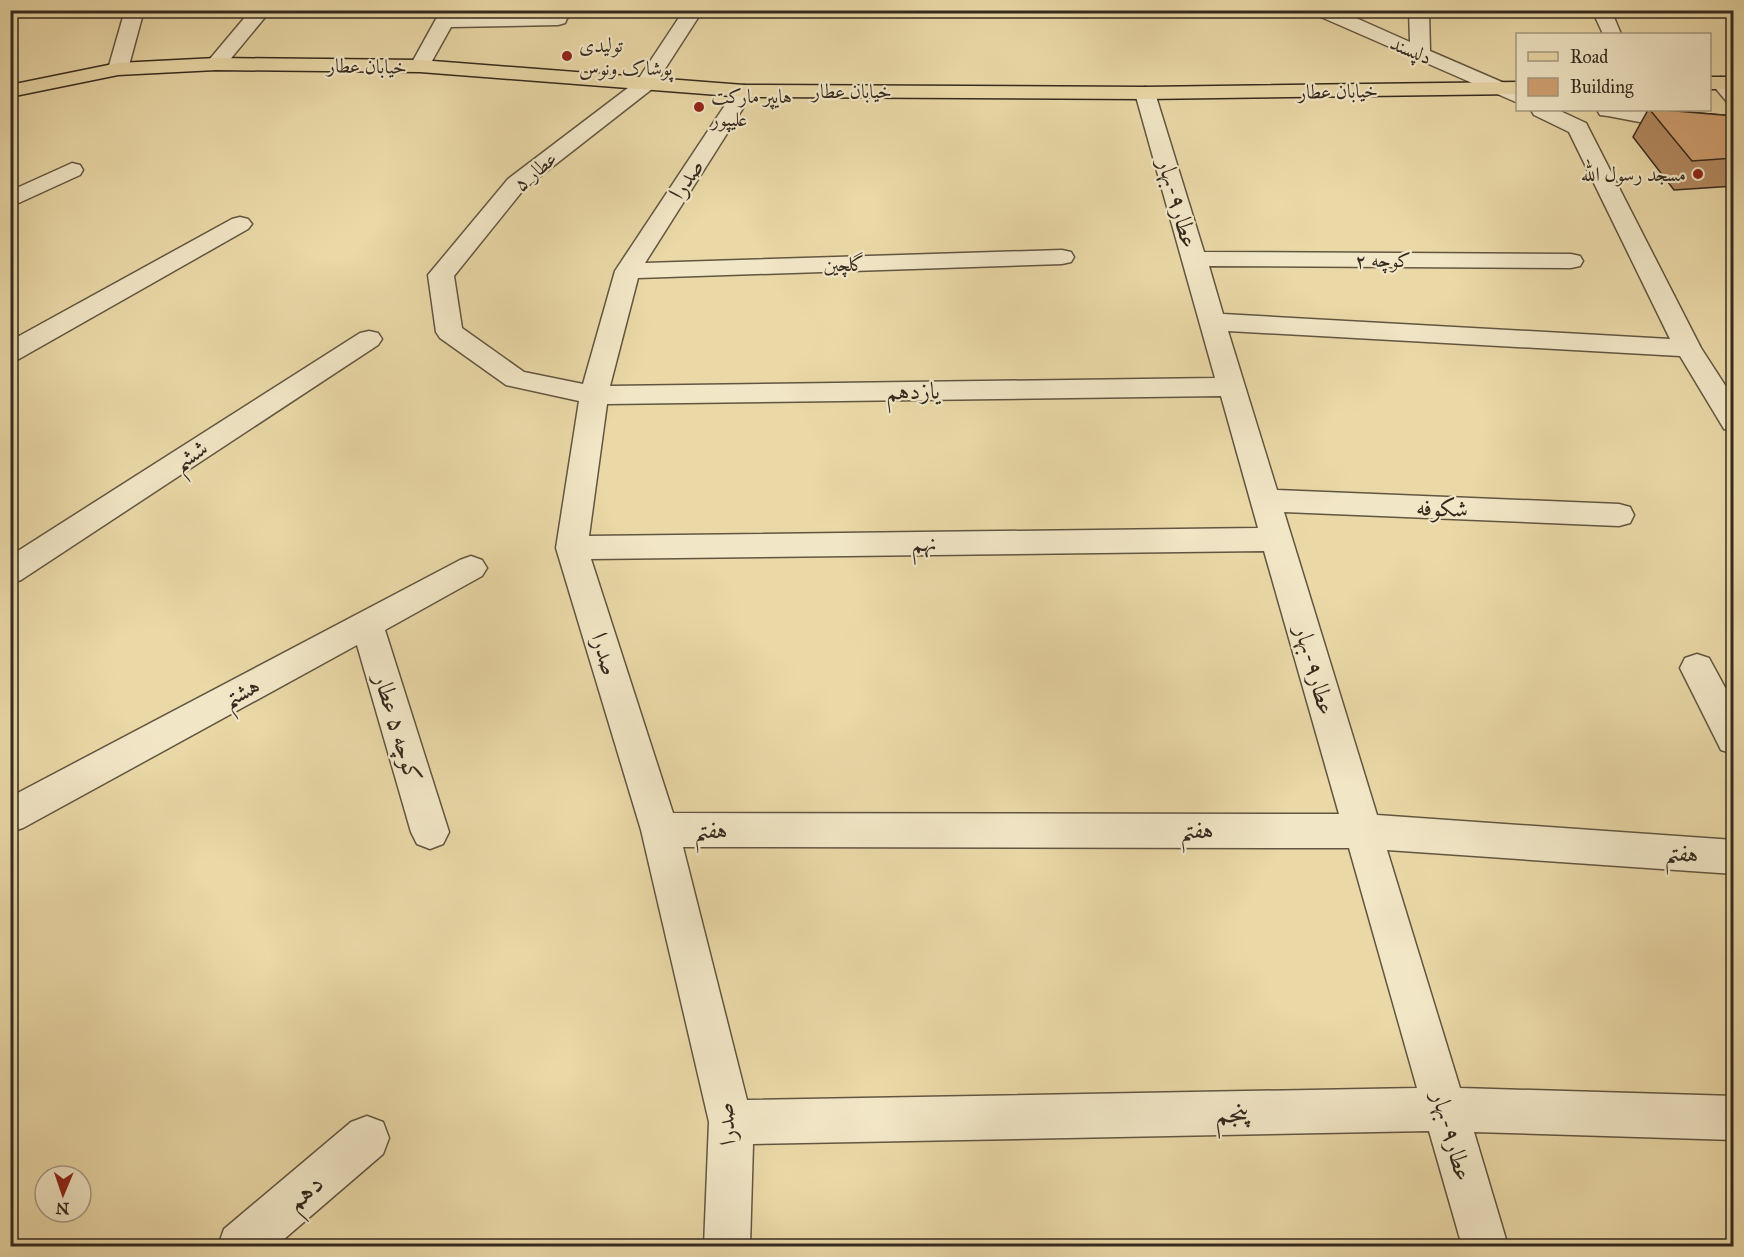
<svg xmlns="http://www.w3.org/2000/svg" width="1744" height="1257" viewBox="0 0 1744 1257" font-family="'IM FELL Great Primer',Amiri,serif">
<style>
.lines{fill:none;stroke-linecap:round;stroke-linejoin:round}
.minor-casing{stroke:#625641;stroke-width:3}
.major-casing{stroke:#342a1f;stroke-width:3}
.minor{fill:#f1e6c6;fill-rule:evenodd}
.major{fill:#ead8a7;fill-rule:evenodd}
.wall{fill:#b58a61;stroke:#342a1f;stroke-width:1.5}
.building{fill:#d2a171;stroke:#342a1f;stroke-width:1.5}
.poi-dot{fill:#8f2418;stroke:#f1e6c6;stroke-width:2}
.labels{text-anchor:middle;dominant-baseline:central;stroke-width:4.5;stroke-linejoin:round;paint-order:stroke}
.far-poi-label{font-size:20px;fill:#342a1f;stroke:#f1e6c6;text-anchor:start}
.far-street-label{font-size:20px;fill:#342a1f;stroke:#f1e6c6}
.street-label{font-size:24px;fill:#342a1f;stroke:#f1e6c6}
.near-street-label{font-size:28px;fill:#342a1f;stroke:#f1e6c6}
</style>
<rect width="100%" height="100%" fill="#ead8a7"/>
<filter id="stains"><feTurbulence type="fractalNoise" baseFrequency=".00333" numOctaves="4"/><feColorMatrix values="0 0 0 0 .2 0 0 0 0 .09 0 0 0 0 .02 0 0 0 .5 -.17"/></filter>
<radialGradient id="worn" r=".72"><stop offset=".6" stop-color="#630" stop-opacity="0"/><stop offset="1" stop-color="#630" stop-opacity=".3"/></radialGradient>
<g class="lines">
<defs>
<g id="minor">
<polygon points="10,10 21,10 19,14 10,17"/>
<polygon points="125,10 144,10 128,69 125,73 111,73 108,69"/>
<polygon points="251,10 271,10 223,68 209,68 206,64 209,60"/>
<polygon points="441,10 460,10 458,15 551,13 552,10 571,10 565,23 558,25 451,27 427,70 413,70 410,66"/>
<path d="M684,10H703L652,89L524,189L454,276L462,328L524,372L583,384L615,271L737,87L744,85L751,87L754,91L645,263L1062,250L1071,252L1074,257L1071,262L1062,264L638,278L610,386L1215,378L1135,93L1138,89L1145,87L1152,89L1155,93L1204,252L1571,254L1580,256L1583,261L1580,266L1571,268L1209,266L1223,314L1670,339L1569,132L1534,115L1531,110H1558L1586,123L1701,348L1734,399V431L1724,429L1680,356L1228,331L1277,490L1619,504L1630,507L1634,515L1630,523L1619,526L1284,512L1377,815L1734,840V874L1387,850L1460,1088L1734,1096V1140L1474,1132L1508,1246H1462L1429,1131L753,1144L750,1246H704L709,1122L641,830L556,548L579,401L506,385L440,338L436,332L428,275L508,179L637,81ZM1221,396L1258,528L589,536L607,404ZM1264,551L1339,814L673,813L591,559ZM683,847L1349,848L1417,1088L747,1100Z"/>
<polygon points="1312,10 1338,10 1410,42 1409,10 1429,10 1430,51 1518,89 1518,103 1314,14"/>
<polygon points="1592,10 1611,10 1621,34 1603,34"/>
<polygon points="1721,77 1728,79 1734,85 1734,104 1727,102 1711,83 1714,79"/>
<polygon points="1597,110 1639,110 1734,127 1734,140 1608,116 1600,115"/>
<polygon points="72,163 80,165 83,170 80,175 10,207 10,191"/>
<polygon points="240,217 248,219 252,224 248,229 19,359 10,361 10,341 232,219"/>
<polygon points="369,331 378,333 382,339 378,345 21,580 10,584 10,556 360,333"/>
<polygon points="471,556 482,560 487,568 482,576 385,630 449,832 443,844 430,849 417,844 411,832 357,645 23,828 10,832 10,797 460,560"/>
<polygon points="1697,654 1709,658 1734,704 1734,754 1721,750 1680,668 1685,658"/>
<polygon points="367,1116 383,1122 389,1138 383,1154 276,1246 218,1246 224,1229 351,1122"/>
</g>
<g id="major">
<polygon points="216,58 420,60 744,85 1145,87 1518,82 1518,94 1145,99 744,97 420,72 216,70 118,75 10,97 10,85 118,63"/>
<rect x="1710" y="77" width="24" height="12"/>
</g>
</defs>
<use href="#minor" class="minor-casing"/>
<use href="#major" class="major-casing"/>
<use href="#minor" class="minor"/>
<use href="#major" class="major"/>
</g>
<polygon class="wall" points="1648,110 1664,110 1734,116 1734,186 1674,190 1633,137"/>
<polygon class="building" points="1650,110 1664,110 1734,116 1734,158 1692,161"/>
<g class="poi-dot">
<circle cx="567" cy="56" r="6"/>
<circle cx="699" cy="107" r="6"/>
<circle cx="1698" cy="174" r="6"/>
</g>
<g class="labels">
<g class="far-poi-label">
<text x="579" y="45">تولیدی<tspan x="579" dy="23">پوشاک ونوس</tspan></text>
<text x="711" y="96">هایپر مارکت<tspan x="711" dy="23">علیپور</tspan></text>
<text x="1686" y="174" text-anchor="end">مسجد رسول الله</text>
</g>
<g class="far-street-label">
<text transform="translate(1411 50) rotate(23)">دلپسند</text>
<text transform="translate(367 66) rotate(1)">خیابان عطار</text>
<text x="852" y="91">خیابان عطار</text>
<text transform="translate(1338 91) rotate(-1)">خیابان عطار</text>
<text transform="translate(535 171) rotate(-40)">عطار ۵</text>
<text x="1383" y="260">کوچه ۲</text>
<text transform="translate(844 264) rotate(-2)">گلچین</text>
</g>
<g class="street-label">
<text transform="translate(686 179) rotate(-57)">صدرا</text>
<text transform="translate(1178 203) rotate(74)">عطار۹-بهار</text>
<text transform="translate(913 391) rotate(-1)">یازدهم</text>
<text transform="translate(190 455) rotate(-33)">ششم</text>
<text transform="translate(1442 508) rotate(2)">شکوفه</text>
<text transform="translate(924 543) rotate(-1)">نهم</text>
<text transform="translate(605 654) rotate(73)">صدرا</text>
<text transform="translate(1315 670) rotate(74)">عطار۹-بهار</text>
<text transform="translate(241 692) rotate(-28)">هشتم</text>
<text transform="translate(398 728) rotate(73)">کوچه ۵ عطار</text>
<text x="711" y="830">هفتم</text>
<text x="1197" y="830">هفتم</text>
<text transform="translate(1682 853) rotate(4)">هفتم</text>
<text transform="translate(726 1124) rotate(-96)">صدرا</text>
<text transform="translate(1452 1136) rotate(74)">عطار۹-بهار</text>
</g>
<g class="near-street-label">
<text transform="translate(1232 1113) rotate(-1)">پنجم</text>
<text transform="translate(304 1192) rotate(-41)">دهم</text>
</g>
</g>
<rect width="1744" height="1257" fill="none" stroke="#ead8a7" stroke-width="36"/>
<rect x="12" y="12" width="1720" height="1233" fill="none" stroke="#342a1f" stroke-width="3"/>
<rect x="18" y="18" width="1708" height="1221" fill="none" stroke="#342a1f" stroke-width="1.5"/>
<rect x="1516" y="33" width="195" height="78" fill="#f1e6c6" stroke="#a59b83" stroke-width="1.5"/>
<rect x="1528" y="52" width="30" height="9" fill="#ead8a7" stroke="#a59b83" stroke-width="1.5"/>
<text x="1570" y="63" font-size="18" fill="#342a1f">Road</text>
<rect x="1528" y="78" width="30" height="18" fill="#d2a171" stroke="#a59b83" stroke-width="1.5"/>
<text x="1570" y="93" font-size="18" fill="#342a1f">Building</text>
<g transform="translate(63 1194) rotate(182)"><circle r="28" fill="#f1e6c6" stroke="#a59b83" stroke-width="1.5"/>
<path d="M0-4.5L10 22L0 15L-10 22Z" fill="#8f2418"/>
<text y="-9" font-size="16" font-weight="bold" text-anchor="middle" fill="#342a1f">N</text>
</g>
<rect width="100%" height="100%" filter="url(#stains)"/>
<rect width="100%" height="100%" fill="url(#worn)"/>
</svg>
